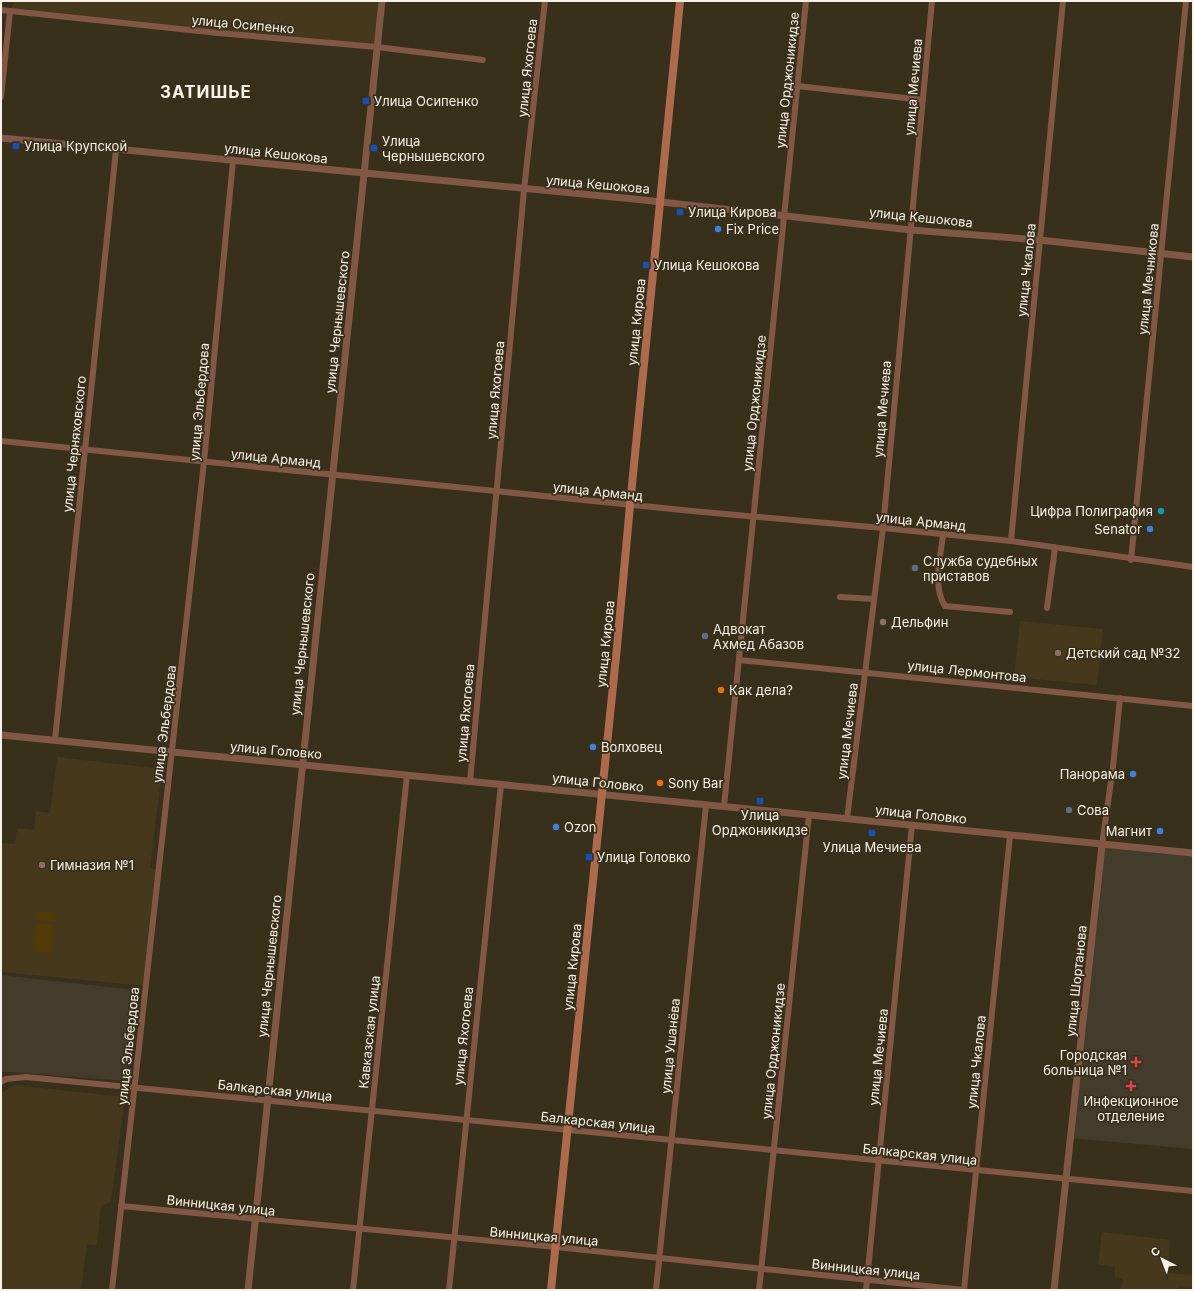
<svg xmlns="http://www.w3.org/2000/svg" width="1194" height="1291" viewBox="0 0 1194 1291" font-family="Inter,sans-serif">
<style>
.commercial{fill:#443b2b}
.built{fill:#45381d}
.medical{fill:#443c2b}
.grass{fill:#503b07}
.lines{fill:none;stroke-linecap:round;stroke-linejoin:round}
.minor{stroke:#815745;stroke-width:6}
.tertiary{stroke:#815745;stroke-width:7}
.secondary{stroke:#ad6a4e;stroke-width:8}
.transit-dot{fill:#1a4fb4;stroke:#39301b;stroke-width:1.5}
.shop-dot{fill:#3f7fe0;stroke:#39301b;stroke-width:1.5}
.culture-dot{fill:#0f9aa8;stroke:#39301b;stroke-width:1.5}
.service-dot{fill:#5c6f8a;stroke:#39301b;stroke-width:1.5}
.education-dot{fill:#8d6e63;stroke:#39301b;stroke-width:1.5}
.food-dot{fill:#e8710a;stroke:#39301b;stroke-width:1.5}
.health-dot{fill:#e0444e;stroke:#39301b;stroke-width:1.5}
.labels{text-anchor:middle;dominant-baseline:central;stroke-width:3.5;stroke-linejoin:round;paint-order:stroke}
.street-label{font-size:13px;fill:#f8f1e5;stroke:#39301b}
.poi-label{font-size:13px;fill:#f8f1e5;stroke:#39301b;text-anchor:start}
.district-label{font-size:17px;font-weight:bold;letter-spacing:1px;fill:#f8f1e5;stroke:#39301b}
</style>
<rect width="100%" height="100%" fill="#39301b"/>
<polygon class="commercial" points="1,975 135,990 126,1081 11,1072 1,1072"/>
<g class="built">
<polygon points="15,1 382,1 377,47 10,11"/>
<polygon points="1020,621 1103,629 1097,685 1014,677"/>
<polygon points="57,757 162,769 150,868 158,870 145,986 1,972 1,843 15,844 17,828 34,830 36,811 50,813"/>
<polygon points="14,1085 125,1097 111,1202 101,1206 97,1245 87,1244 81,1290 1,1290 1,1093"/>
<polygon points="1102,1232 1170,1240 1168,1273 1193,1275 1193,1287 1178,1286 1177,1290 1121,1290 1123,1279 1115,1277 1115,1267 1098,1264"/>
</g>
<polygon class="medical" points="1102,845 1193,853 1193,1149 1070,1138"/>
<g class="grass">
<polygon points="37,911 56,913 55,922 36,920"/>
<polygon points="36,923 54,925 51,953 33,951"/>
</g>
<g class="lines">
<g class="minor">
<polyline points="1,10 218,33 377,47 483,60"/>
<polyline points="797,86 923,100"/>
<polyline points="1,97 10,11"/>
<polyline points="1,441 692,511 883,528 1011,541 1193,567"/>
<path d="M943,534C941,556 932,586 945,606L1010,612"/>
<polyline points="1011,541 1063,1"/>
<polyline points="1131,560 1186,1"/>
<polyline points="840,597 874,599"/>
<polyline points="1047,608 1055,548"/>
<polyline points="739,660 1193,706"/>
<polyline points="55,740 116,150"/>
<polyline points="470,782 524,190 545,1"/>
<polyline points="724,806 806,1"/>
<polyline points="847,819 883,528 932,1"/>
<polyline points="1102,845 1113,767 1120,698"/>
<polyline points="1,1082 6,1079 26,1077 1193,1191"/>
<polyline points="121,1206 556,1247 964,1290"/>
<polyline points="112,1290 204,462 233,161"/>
<polyline points="353,1290 407,775"/>
<polyline points="449,1290 501,784"/>
<polyline points="656,1290 706,805"/>
<polyline points="759,1290 809,815"/>
<polyline points="866,1290 912,825"/>
<polyline points="964,1290 1010,835"/>
</g>
<g class="tertiary">
<polyline points="1,138 634,199 911,230 1040,240 1193,257"/>
<polyline points="1,735 1193,853"/>
<path d="M248,1290C291,860 339,431 382,1"/>
<polyline points="1054,1290 1102,845"/>
</g>
<polyline class="secondary" points="551,1290 617,647 630,505 680,1"/>
</g>
<g class="transit-dot">
<rect x="362" y="97" width="8" height="8" rx="2"/>
<rect x="12" y="142" width="8" height="8" rx="2"/>
<rect x="370" y="144" width="8" height="8" rx="2"/>
<rect x="676" y="208" width="8" height="8" rx="2"/>
<rect x="642" y="261" width="8" height="8" rx="2"/>
<rect x="756" y="797" width="8" height="8" rx="2"/>
<rect x="868" y="829" width="8" height="8" rx="2"/>
<rect x="585" y="853" width="8" height="8" rx="2"/>
</g>
<g class="shop-dot">
<circle cx="718" cy="229" r="4"/>
<circle cx="1150" cy="529" r="4"/>
<circle cx="593" cy="747" r="4"/>
<circle cx="1133" cy="774" r="4"/>
<circle cx="556" cy="827" r="4"/>
<circle cx="1160" cy="831" r="4"/>
</g>
<circle class="culture-dot" cx="1161" cy="511" r="4"/>
<g class="service-dot">
<circle cx="915" cy="568" r="4"/>
<circle cx="705" cy="636" r="4"/>
<circle cx="1069" cy="810" r="4"/>
</g>
<g class="education-dot">
<circle cx="883" cy="622" r="4"/>
<circle cx="1058" cy="653" r="4"/>
<circle cx="42" cy="865" r="4"/>
</g>
<g class="food-dot">
<circle cx="721" cy="690" r="4"/>
<circle cx="660" cy="783" r="4"/>
</g>
<g class="health-dot">
<path d="M1134 1056h4v4h4v4h-4v4h-4v-4h-4v-4h4z"/>
<path d="M1129 1080h4v4h4v4h-4v4h-4v-4h-4v-4h4z"/>
</g>
<g class="labels">
<g class="street-label">
<text transform="translate(243 24) rotate(5)">улица Осипенко</text>
<text transform="translate(527 68) rotate(-84)">улица Яхогоева</text>
<text transform="translate(787 80) rotate(-84)">улица Орджоникидзе</text>
<text transform="translate(913 87) rotate(-85)">улица Мечиева</text>
<text transform="translate(276 153) rotate(6)">улица Кешокова</text>
<text transform="translate(598 184) rotate(5)">улица Кешокова</text>
<text transform="translate(921 217) rotate(6)">улица Кешокова</text>
<text transform="translate(1026 270) rotate(-84)">улица Чкалова</text>
<text transform="translate(1148 279) rotate(-84)">улица Мечникова</text>
<text transform="translate(337 322) rotate(-84)">улица Чернышевского</text>
<text transform="translate(636 322) rotate(-84)">улица Кирова</text>
<text transform="translate(495 390) rotate(-85)">улица Яхогоева</text>
<text transform="translate(199 402) rotate(-85)">улица Эльбердова</text>
<text transform="translate(754 403) rotate(-84)">улица Орджоникидзе</text>
<text transform="translate(882 409) rotate(-85)">улица Мечиева</text>
<text transform="translate(74 444) rotate(-84)">улица Черняховского</text>
<text transform="translate(276 458) rotate(6)">улица Арманд</text>
<text transform="translate(598 491) rotate(6)">улица Арманд</text>
<text transform="translate(921 521) rotate(6)">улица Арманд</text>
<text transform="translate(302 644) rotate(-84)">улица Чернышевского</text>
<text transform="translate(605 644) rotate(-84)">улица Кирова</text>
<text transform="translate(967 671) rotate(6)">улица Лермонтова</text>
<text transform="translate(465 713) rotate(-85)">улица Яхогоева</text>
<text transform="translate(164 724) rotate(-83)">улица Эльбердова</text>
<text transform="translate(847 731) rotate(-83)">улица Мечиева</text>
<text transform="translate(276 750) rotate(5)">улица Головко</text>
<text transform="translate(598 782) rotate(6)">улица Головко</text>
<text transform="translate(921 814) rotate(6)">улица Головко</text>
<text transform="translate(269 966) rotate(-84)">улица Чернышевского</text>
<text transform="translate(572 967) rotate(-84)">улица Кирова</text>
<text transform="translate(1076 981) rotate(-84)">улица Шортанова</text>
<text transform="translate(369 1032) rotate(-84)">Кавказская улица</text>
<text transform="translate(463 1036) rotate(-84)">улица Яхогоева</text>
<text transform="translate(128 1046) rotate(-84)">улица Эльбердова</text>
<text transform="translate(670 1046) rotate(-84)">улица Ушанёва</text>
<text transform="translate(773 1051) rotate(-84)">улица Орджоникидзе</text>
<text transform="translate(878 1057) rotate(-84)">улица Мечиева</text>
<text transform="translate(976 1062) rotate(-84)">улица Чкалова</text>
<text transform="translate(275 1090) rotate(6)">Балкарская улица</text>
<text transform="translate(598 1122) rotate(6)">Балкарская улица</text>
<text transform="translate(920 1154) rotate(6)">Балкарская улица</text>
<text transform="translate(221 1205) rotate(6)">Винницкая улица</text>
<text transform="translate(544 1236) rotate(5)">Винницкая улица</text>
<text transform="translate(866 1269) rotate(6)">Винницкая улица</text>
</g>
<g class="poi-label">
<text x="374" y="101">Улица Осипенко</text>
<text x="382" y="141">Улица<tspan x="382" dy="15">Чернышевского</tspan></text>
<text x="24" y="146">Улица Крупской</text>
<text x="688" y="212">Улица Кирова</text>
<text x="726" y="229">Fix Price</text>
<text x="654" y="265">Улица Кешокова</text>
<text x="1153" y="511" text-anchor="end">Цифра Полиграфия</text>
<text x="1142" y="529" text-anchor="end">Senator</text>
<text x="923" y="561">Служба судебных<tspan x="923" dy="15">приставов</tspan></text>
<text x="891" y="622">Дельфин</text>
<text x="713" y="629">Адвокат<tspan x="713" dy="15">Ахмед Абазов</tspan></text>
<text x="1066" y="653">Детский сад №32</text>
<text x="729" y="690">Как дела?</text>
<text x="601" y="747">Волховец</text>
<text x="1125" y="774" text-anchor="end">Панорама</text>
<text x="668" y="783">Sony Bar</text>
<text x="1077" y="810">Сова</text>
<text x="760" y="815" text-anchor="middle">Улица<tspan x="760" dy="15">Орджоникидзе</tspan></text>
<text x="564" y="827">Ozon</text>
<text x="1152" y="831" text-anchor="end">Магнит</text>
<text x="872" y="847" text-anchor="middle">Улица Мечиева</text>
<text x="597" y="857">Улица Головко</text>
<text x="50" y="865">Гимназия №1</text>
<text x="1127" y="1055" text-anchor="end">Городская<tspan x="1127" dy="15">больница №1</tspan></text>
<text x="1131" y="1101" text-anchor="middle">Инфекционное<tspan x="1131" dy="15">отделение</tspan></text>
</g>
<g class="district-label">
<text x="206" y="92">ЗАТИШЬЕ</text>
</g>
</g>
<rect width="1194" height="1291" fill="none" stroke="#f8f1e5" stroke-width="4"/>
<g transform="translate(1162 1259) rotate(318)" stroke="#39301b" stroke-width="3" paint-order="stroke">
<path d="M0-3L7 15L0 10L-7 15Z" fill="#f8f1e5"/>
<text y="-6" font-size="11" font-weight="bold" text-anchor="middle" fill="#f8f1e5">С</text>
</g>
</svg>
